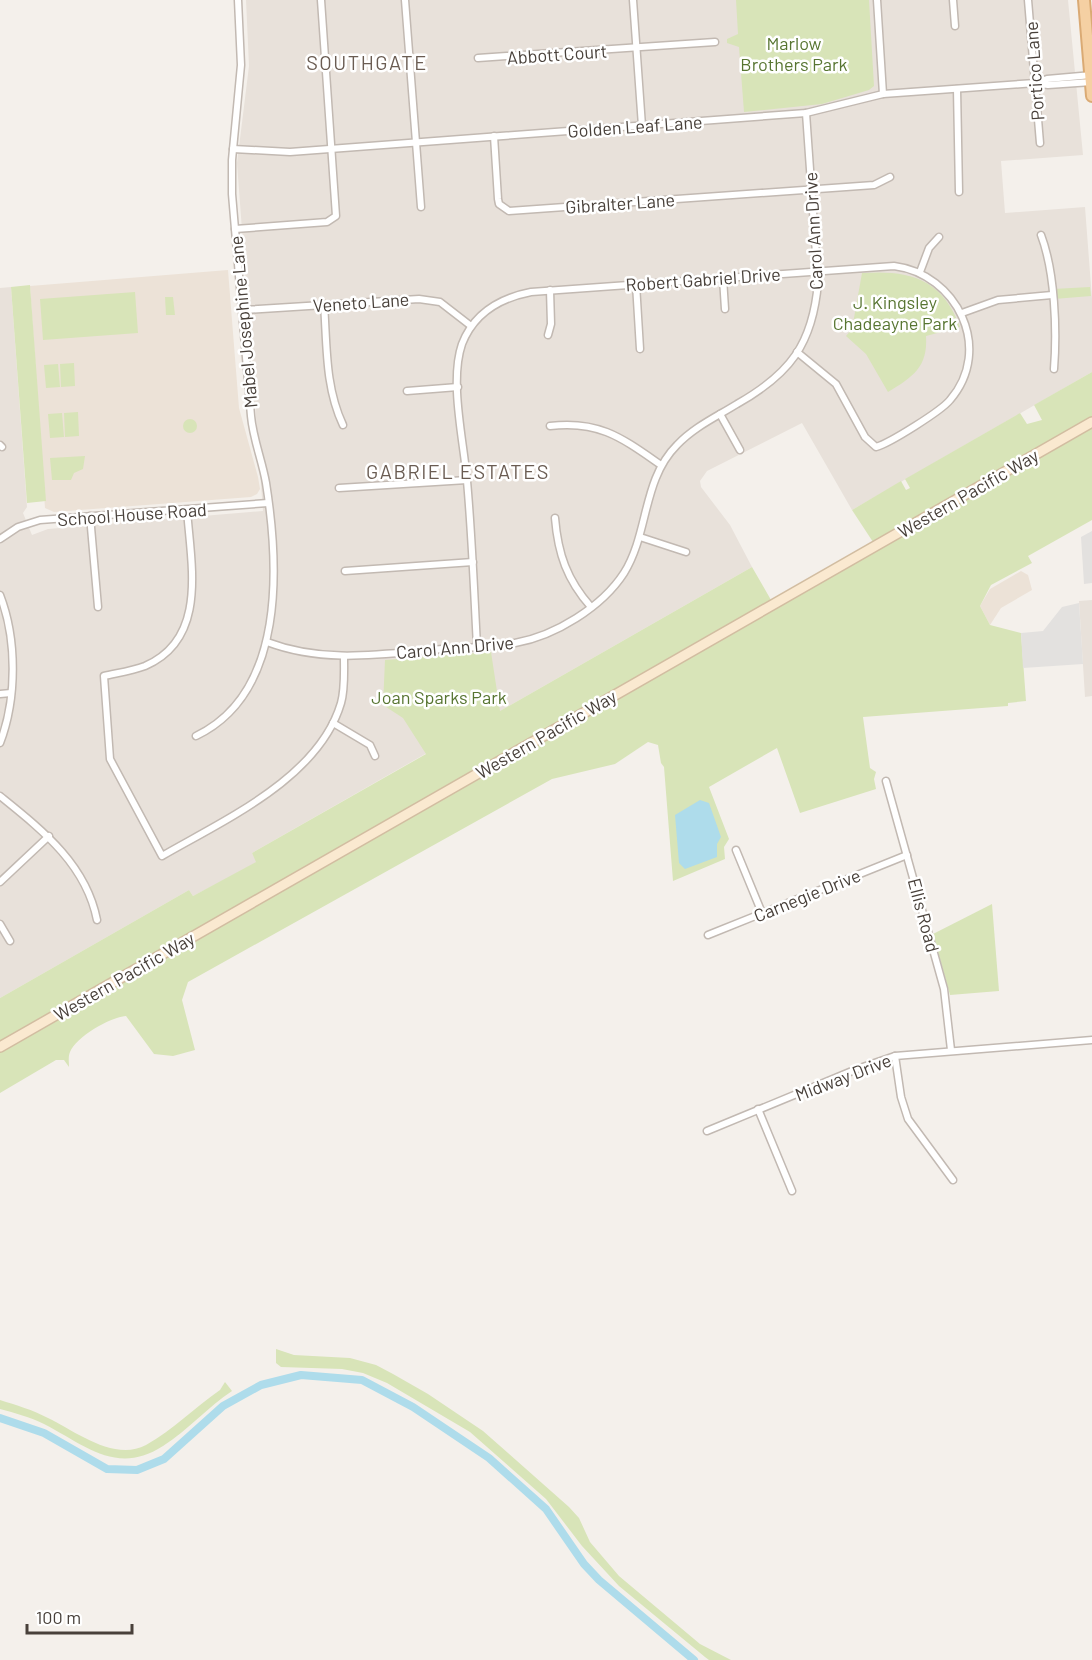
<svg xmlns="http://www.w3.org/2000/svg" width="1092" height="1660" viewBox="0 0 1092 1660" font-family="Barlow,sans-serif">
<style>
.residential{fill:#e8e1da}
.education{fill:#ece2d7}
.green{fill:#d8e4b8}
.parking{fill:#e3e1df}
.water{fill:#aedceb}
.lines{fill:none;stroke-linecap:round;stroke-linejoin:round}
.canal{stroke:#aedceb;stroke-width:8}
.street-casing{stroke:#c2b9b2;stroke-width:9}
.secondary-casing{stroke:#d2bda1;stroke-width:12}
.primary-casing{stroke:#daaa74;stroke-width:14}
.street{stroke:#fff;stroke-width:6}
.secondary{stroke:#fae9d0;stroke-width:9}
.primary{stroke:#f5d0a3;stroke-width:10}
.labels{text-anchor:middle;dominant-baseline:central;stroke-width:5;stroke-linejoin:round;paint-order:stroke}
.park-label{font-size:18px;fill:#577531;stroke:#fff}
.street-label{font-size:18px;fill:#48403a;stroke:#fff}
.neighbourhood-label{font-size:20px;letter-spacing:1.5px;fill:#6a5c52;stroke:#fff}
</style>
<rect width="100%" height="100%" fill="#f4f0eb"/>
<g class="residential">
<polygon points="246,0 1068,0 1083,155 1001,161 1005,213 1085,207 1092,299 1092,372 852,510 802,423 707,471 700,481 701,487 730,525 752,567 252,853 257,862 226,879 193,896 189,890 0,998 0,288 11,287 27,507 23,513 32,535 48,529 263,511 237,163 249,66"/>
<polygon points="1092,600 1092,696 1085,697 1079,601"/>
</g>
<g class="education">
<polygon points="228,270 239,408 258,477 260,489 257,494 251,497 54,512 45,508 30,286"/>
<polygon points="1021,571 1028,575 1032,590 1001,608 990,625 980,606 990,589"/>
</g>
<g class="green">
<polygon points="736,0 869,0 874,86 869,90 822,104 744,112 739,47 727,43 727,39 738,34"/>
<path d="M862,273C909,270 942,278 960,327L926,336C928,367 913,377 888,392L866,354L846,336L852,329Z"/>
<polygon points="30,285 46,501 27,503 11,287"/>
<polygon points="1090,287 1091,296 1054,299 1053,289"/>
<polygon points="135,292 138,333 43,340 40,299"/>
<polygon points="165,297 173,297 175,315 166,315"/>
<polygon points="74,363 75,386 61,387 60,364"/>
<polygon points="58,364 60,387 46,388 44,365"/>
<polygon points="1092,372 1092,417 873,542 852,510 901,481 906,490 910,488 905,479 1020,413 1027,424 1042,420 1034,405"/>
<polygon points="78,412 79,436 65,437 64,413"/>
<polygon points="62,413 64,437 50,438 48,414"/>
<circle cx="190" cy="426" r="7"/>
<path d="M1092,424V520L1028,556L1032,563L991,585L980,606L990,625L1021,633L1026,701L1008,703V706L863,717L870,768L876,772L874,779L876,789L800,813L777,748L709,787L729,839L724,847L725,859L673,881L664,767L661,763L658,745L648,742L615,764L552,779L188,982L182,1000L195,1050L173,1056L154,1054L126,1016C110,1017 76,1037 70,1052C68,1056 69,1063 69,1067L64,1060H56L0,1093V1050Z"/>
<polygon points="85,456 83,469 74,473 71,480 52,480 50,458"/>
<polygon points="752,567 771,600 0,1042 0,998 189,890 193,896 256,862 252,853 426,754 403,718 383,705 385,660 491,652 500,711"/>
<polygon points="992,904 999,991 950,995 933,934"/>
<polygon points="276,1349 294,1355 350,1358 376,1365 393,1374 428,1394 483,1431 569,1507 579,1518 590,1542 619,1576 700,1644 731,1660 709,1660 705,1657 619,1586 582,1546 546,1499 470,1432 387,1383 363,1373 342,1369 281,1367 276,1363"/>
<path d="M225,1382L232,1391C208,1407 188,1430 163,1446C117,1476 85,1445 44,1424C30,1417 15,1413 0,1409V1400C16,1405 33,1410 48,1418C75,1431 114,1462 146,1445C173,1430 195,1407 220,1390Z"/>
</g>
<g class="parking">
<polygon points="1092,531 1092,583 1084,584 1081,537"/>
<polygon points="1079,603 1083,664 1023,668 1021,633 1043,631 1062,607"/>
</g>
<polygon class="water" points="700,800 709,803 721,837 717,844 717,857 685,869 679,863 675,815"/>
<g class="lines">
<polyline class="canal" points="0,1418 44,1433 107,1469 137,1470 164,1459 223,1406 261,1385 301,1375 362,1380 413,1407 489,1458 546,1509 584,1564 599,1580 694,1660"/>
<defs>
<g id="street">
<polyline points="405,0 421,207"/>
<polyline points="633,0 642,126"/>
<polyline points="877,0 883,94"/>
<polyline points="953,0 955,26"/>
<polyline points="1028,0 1040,143"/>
<polyline points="478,58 715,42"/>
<polyline points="1035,83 1047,79 1092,75"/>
<polyline points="957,89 959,192"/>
<polyline points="494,136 498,199 499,204 509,211 874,185 890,177"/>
<polyline points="233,149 290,152 806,113 883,94 1035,83 1048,85 1092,82"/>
<polyline points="235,229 327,222 336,216 321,0"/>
<path d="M1041,235C1055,272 1057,330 1054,369"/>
<polyline points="920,272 929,248 939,237"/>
<polyline points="723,278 725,309"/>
<polyline points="636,284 640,349"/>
<path d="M324,304C327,345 325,387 343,425"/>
<polyline points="244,310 419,299 440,302 471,326"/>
<polyline points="962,313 998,300 1052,295"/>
<polyline points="548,335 551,324 550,290"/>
<polyline points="407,391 458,387"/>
<polyline points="720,414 740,450"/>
<path d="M550,426C599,420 622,438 661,465"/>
<polyline points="0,445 2,447"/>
<polyline points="339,488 467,480"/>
<path d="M187,510C191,565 208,639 145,666C132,671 117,673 104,676L110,759L162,856C224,820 319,778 341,703C345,689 344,672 344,657"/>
<polyline points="90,516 98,607"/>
<path d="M555,518C558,554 567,580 591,607"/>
<polyline points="640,537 686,552"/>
<polyline points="0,539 18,527 40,520 268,503"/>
<polyline points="345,571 473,562"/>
<path d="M0,595C17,639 17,698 0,743"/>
<path d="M267,642C325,664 382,654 442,649C466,647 492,648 515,643C555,636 602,607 624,573C649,533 642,480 677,445C694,427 716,417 737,404C790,374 813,344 818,282L806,113"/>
<path d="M477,646C474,591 472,536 467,481C464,442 449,382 462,344C474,313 500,298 531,292L894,266C957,274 994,349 950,400C941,411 890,443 876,447L865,437L836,384L797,352"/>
<polyline points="0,694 11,693"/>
<polyline points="333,723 370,745 375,756"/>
<path d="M196,736C286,693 279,565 266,483C262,460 253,439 251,416C244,342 239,268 232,194V160L241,65L238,0"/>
<polyline points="886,781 944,989 951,1050"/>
<path d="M0,796C42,830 86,864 97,920"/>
<polyline points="736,850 762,913"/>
<polyline points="0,882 49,836"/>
<polyline points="0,924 10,941"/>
<polyline points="708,935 907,855"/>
<polyline points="895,1056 901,1097 908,1119 953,1180"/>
<polyline points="758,1109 792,1191"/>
<polyline points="707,1131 857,1069 895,1056 1092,1040"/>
</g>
<polyline id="secondary" points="0,1047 1092,422"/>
<polyline id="primary" points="1084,0 1092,96"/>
</defs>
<use href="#street" class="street-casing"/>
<use href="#secondary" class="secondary-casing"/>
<use href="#primary" class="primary-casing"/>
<use href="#street" class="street"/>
<use href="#secondary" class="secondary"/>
<use href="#primary" class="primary"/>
</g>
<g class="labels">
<g class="park-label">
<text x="794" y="43">Marlow<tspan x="794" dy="21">Brothers Park</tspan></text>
<text x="895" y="302">J. Kingsley<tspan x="895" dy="21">Chadeayne Park</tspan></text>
<text x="439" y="697">Joan Sparks Park</text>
</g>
<g class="street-label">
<text transform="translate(557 54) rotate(-4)">Abbott Court</text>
<text transform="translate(1034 71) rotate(-94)">Portico Lane</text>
<text transform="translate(635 126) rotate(-4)">Golden Leaf Lane</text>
<text transform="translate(620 203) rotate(-4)">Gibralter Lane</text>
<text transform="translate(813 231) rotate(-93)">Carol Ann Drive</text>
<text transform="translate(703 279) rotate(-4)">Robert Gabriel Drive</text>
<text transform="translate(361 302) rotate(-4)">Veneto Lane</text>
<text transform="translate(243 322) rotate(-95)">Mabel Josephine Lane</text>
<text transform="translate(968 493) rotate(-30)">Western Pacific Way</text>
<text transform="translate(132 514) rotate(-4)">School House Road</text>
<text transform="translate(455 647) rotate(-5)">Carol Ann Drive</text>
<text transform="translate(546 734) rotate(-30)">Western Pacific Way</text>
<text transform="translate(807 895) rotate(-22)">Carnegie Drive</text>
<text transform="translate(924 915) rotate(75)">Ellis Road</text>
<text transform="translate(124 976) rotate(-30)">Western Pacific Way</text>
<text transform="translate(843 1077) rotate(-21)">Midway Drive</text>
</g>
<g class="neighbourhood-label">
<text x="367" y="62">SOUTHGATE</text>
<text x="458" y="471">GABRIEL ESTATES</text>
</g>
</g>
<path d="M27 1624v9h105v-9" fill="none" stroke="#48403a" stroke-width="3"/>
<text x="36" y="1624" font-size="18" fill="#48403a" stroke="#ffffff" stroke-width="4.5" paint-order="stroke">100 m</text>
</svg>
